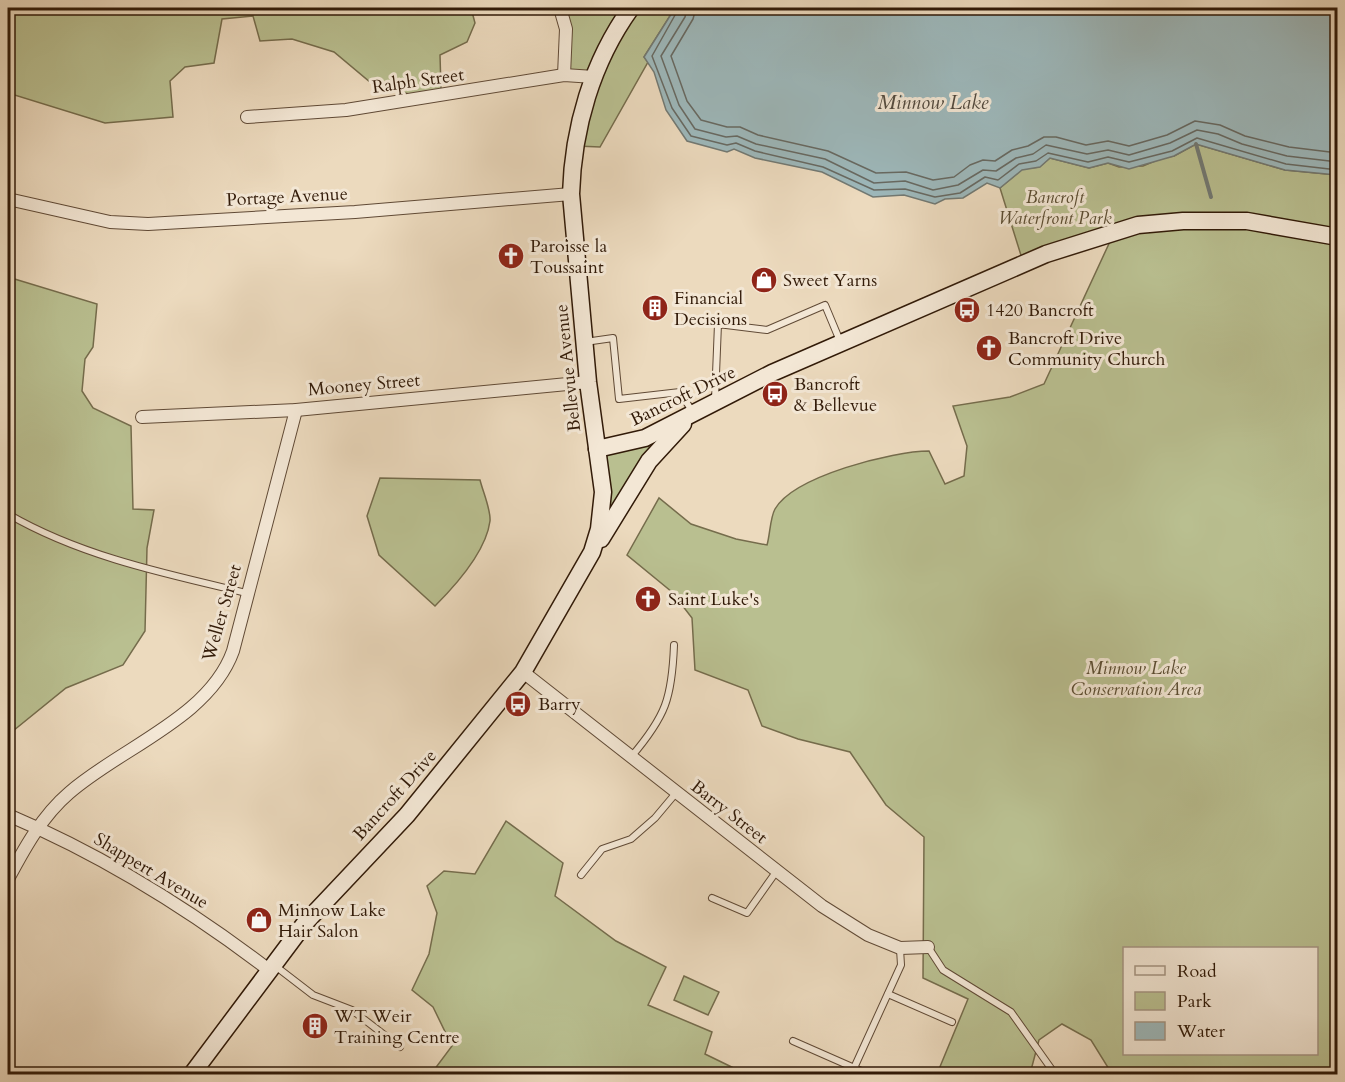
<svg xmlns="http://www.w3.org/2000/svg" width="1345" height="1082" viewBox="0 0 1345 1082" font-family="Cardo,serif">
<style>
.green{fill:#b9bf90;stroke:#756c4c;stroke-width:1.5;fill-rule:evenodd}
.water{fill:#9db8bb;stroke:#727973;stroke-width:1.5}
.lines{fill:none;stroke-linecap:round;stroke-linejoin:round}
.shore{stroke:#676962;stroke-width:1.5}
.stream{stroke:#727973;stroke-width:4}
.lane-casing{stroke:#604a36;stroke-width:8}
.street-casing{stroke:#604a36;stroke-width:14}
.secondary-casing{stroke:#311a08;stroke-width:19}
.lane{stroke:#f3e7d5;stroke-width:6}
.street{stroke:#f3e7d5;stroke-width:12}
.secondary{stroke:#f3e7d5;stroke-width:16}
.labels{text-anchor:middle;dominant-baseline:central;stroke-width:6;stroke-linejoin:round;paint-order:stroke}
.street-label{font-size:18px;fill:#311a08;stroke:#f3e7d5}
.park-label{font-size:18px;font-style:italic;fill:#5a4c31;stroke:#f3e7d5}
.poi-label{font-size:18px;fill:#311a08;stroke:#f3e7d5;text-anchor:start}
.water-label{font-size:20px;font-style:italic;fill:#51493e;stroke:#f3e7d5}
</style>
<rect width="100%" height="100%" fill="#ecdabe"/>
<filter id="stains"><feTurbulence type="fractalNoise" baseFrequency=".00333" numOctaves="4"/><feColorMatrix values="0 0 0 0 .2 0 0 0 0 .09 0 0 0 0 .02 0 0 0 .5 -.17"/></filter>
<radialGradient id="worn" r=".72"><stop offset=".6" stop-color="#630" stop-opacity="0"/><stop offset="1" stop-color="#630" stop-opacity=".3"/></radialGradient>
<g class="green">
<polygon points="8,8 471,8 475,23 467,42 440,55 441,89 412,95 370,82 334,52 292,39 260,41 253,16 222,19 214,63 185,67 170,81 173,117 105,123 8,93"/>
<polygon points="561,8 675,8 644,57 648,62 600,147 577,146 595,76 566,74"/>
<path d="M1196,144L1285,170L1337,175V1074H1112L1091,1040L1062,1024L1039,1040L1030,1074H937L968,999L923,978L924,837L886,805L850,752L798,739L762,726L748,690L695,670L692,618L672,592L627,555L659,498L691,524L736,539L767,545C770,535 770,518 775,509C794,476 893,451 929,451L945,484L964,476L967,446L953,406L1010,397L1044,384L1113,235L1024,265L1000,188L1022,169L1039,167L1050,158L1089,168L1108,163L1119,167L1143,166L1162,158L1174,156ZM1124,948H1316V1054H1124Z"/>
<polygon points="8,277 97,304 93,347 85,359 82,391 93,408 131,426 133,509 154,510 147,548 145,631 123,665 66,688 8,735"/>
<polygon points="690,417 601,530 598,450"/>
<path d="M380,478L480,480C483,492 491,510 490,521C486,552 456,585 435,606L379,555L367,516Z"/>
<polygon points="506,821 563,863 555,896 616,941 666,967 648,1005 712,1032 705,1054 746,1074 431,1074 452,1046 433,1007 412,990 429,954 437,913 427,886 444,871 475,874"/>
<polygon points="684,976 719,992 708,1015 674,1000"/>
</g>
<polygon class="water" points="675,8 1337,8 1337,175 1285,170 1196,144 1174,156 1129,169 1108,163 1089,168 1050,158 1040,167 1022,170 1000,188 987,183 963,198 945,199 935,204 904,195 873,197 822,172 755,158 734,149 727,152 687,141 666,110 654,72 644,57"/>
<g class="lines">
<g class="shore">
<polyline points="679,8 652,56 672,108 691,136 727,145 736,143 755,151 823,167 874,190 905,189 935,197 960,193 985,177 998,180 1019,164 1036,161 1048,153 1088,162 1108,157 1129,162 1172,151 1197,138 1286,164 1338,170"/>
<polyline points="687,8 685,17 661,56 679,105 695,129 726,137 737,136 756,144 825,159 874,183 905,181 933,190 958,185 983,170 996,171 1016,158 1033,154 1046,145 1087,154 1108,150 1129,155 1170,143 1197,130 1218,134 1242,144 1287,156 1338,162"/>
<polyline points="696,8 693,19 671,56 687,101 701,120 727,127 740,127 758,135 828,151 876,173 906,172 933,180 954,177 970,165 983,160 995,161 1012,150 1028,146 1044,137 1056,137 1086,145 1108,141 1129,146 1167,135 1195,121 1220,125 1245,136 1289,147 1338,153"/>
</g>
<polyline class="stream" points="1196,144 1211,197"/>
<defs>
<g id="lane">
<polyline points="585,342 613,338 619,399 680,392 692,411"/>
<polyline points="715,399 718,324 767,330 825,305 840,341"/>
<path d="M8,514C80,556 166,574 247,593"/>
<path d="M631,757C666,716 672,698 674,645"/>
<polyline points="581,875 602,849 631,839 655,818 676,793"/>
<polyline points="712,898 747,913 776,872"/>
<polyline points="928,947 943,970 1011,1012 1055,1074"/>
<polyline points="274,965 313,995 352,1010 400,1047"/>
<polyline points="888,994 952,1022"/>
<polyline points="793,1041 868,1074"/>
<polyline points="854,1068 901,965 900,949"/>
</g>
<g id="street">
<polyline points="560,8 566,29 564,75"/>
<polyline points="247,117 346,110 564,75 594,77"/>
<polyline points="8,199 110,222 148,224 355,212 571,194"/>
<polyline points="142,417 296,410 588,382"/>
<polyline points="523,672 822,906 868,935 900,948 928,947"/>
<path d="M8,815C100,854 189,909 269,970"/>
<path d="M8,879C24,849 42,816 69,793C120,748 209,718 233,651L296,410"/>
</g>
<g id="secondary">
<polyline points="597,449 645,438 772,373 1046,254 1138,225 1183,221 1247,221 1338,237"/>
<polyline points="601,539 649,461 683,424"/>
<path d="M192,1074L305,923L407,815L523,672L592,552L599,529L603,492L588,382L571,194C573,128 592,62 631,8"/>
</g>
</defs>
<use href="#lane" class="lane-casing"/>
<use href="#street" class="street-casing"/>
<use href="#secondary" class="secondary-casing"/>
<use href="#lane" class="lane"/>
<use href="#street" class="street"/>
<use href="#secondary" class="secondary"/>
</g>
<defs>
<symbol id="church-disc" viewBox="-11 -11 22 22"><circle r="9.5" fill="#8f2418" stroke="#f3e7d5"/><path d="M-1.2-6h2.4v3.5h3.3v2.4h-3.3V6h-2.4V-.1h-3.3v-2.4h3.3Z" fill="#fff"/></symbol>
<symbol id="shop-disc" viewBox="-11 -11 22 22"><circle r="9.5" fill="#8f2418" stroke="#f3e7d5"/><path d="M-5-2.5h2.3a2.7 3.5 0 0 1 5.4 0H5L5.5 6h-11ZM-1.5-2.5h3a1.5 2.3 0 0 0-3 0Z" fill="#fff"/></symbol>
<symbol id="building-disc" viewBox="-11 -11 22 22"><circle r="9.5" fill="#8f2418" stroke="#f3e7d5"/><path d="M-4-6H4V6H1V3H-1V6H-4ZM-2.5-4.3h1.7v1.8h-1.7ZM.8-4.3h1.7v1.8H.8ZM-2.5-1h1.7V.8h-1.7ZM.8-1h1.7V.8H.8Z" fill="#fff"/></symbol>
<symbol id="bus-disc" viewBox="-11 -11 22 22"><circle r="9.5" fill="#8f2418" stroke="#f3e7d5"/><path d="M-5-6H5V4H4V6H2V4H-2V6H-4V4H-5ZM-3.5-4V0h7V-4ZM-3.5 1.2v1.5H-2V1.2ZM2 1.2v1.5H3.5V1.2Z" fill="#fff"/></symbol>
</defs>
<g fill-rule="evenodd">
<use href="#church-disc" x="496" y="241" width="30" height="30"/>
<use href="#shop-disc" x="749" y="265" width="30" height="30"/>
<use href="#building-disc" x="640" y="293" width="30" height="30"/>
<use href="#bus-disc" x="952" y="295" width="30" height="30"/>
<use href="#church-disc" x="974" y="333" width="30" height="30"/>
<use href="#bus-disc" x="760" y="379" width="30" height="30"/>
<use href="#church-disc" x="633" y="584" width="30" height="30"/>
<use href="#bus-disc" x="503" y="689" width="30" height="30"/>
<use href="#shop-disc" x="244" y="905" width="30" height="30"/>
<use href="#building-disc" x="300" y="1011" width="30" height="30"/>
</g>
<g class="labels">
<g class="street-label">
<text transform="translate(418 81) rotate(-8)">Ralph Street</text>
<text transform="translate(287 197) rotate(-3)">Portage Avenue</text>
<text transform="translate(568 368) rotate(-96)">Bellevue Avenue</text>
<text transform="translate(364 385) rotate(-5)">Mooney Street</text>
<text transform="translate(683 396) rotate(-26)">Bancroft Drive</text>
<text transform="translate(222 613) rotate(-74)">Weller Street</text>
<text transform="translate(395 795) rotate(-48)">Bancroft Drive</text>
<text transform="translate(729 812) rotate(38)">Barry Street</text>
<text transform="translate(151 871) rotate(31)">Shappert Avenue</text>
</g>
<g class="park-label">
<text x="1055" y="197">Bancroft<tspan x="1055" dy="21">Waterfront Park</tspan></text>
<text x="1136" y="668">Minnow Lake<tspan x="1136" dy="21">Conservation Area</tspan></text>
</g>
<g class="poi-label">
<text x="530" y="246">Paroisse la<tspan x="530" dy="21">Toussaint</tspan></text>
<text x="783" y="280">Sweet Yarns</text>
<text x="674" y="298">Financial<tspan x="674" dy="21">Decisions</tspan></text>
<text x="986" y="310">1420 Bancroft</text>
<text x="1008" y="338">Bancroft Drive<tspan x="1008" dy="21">Community Church</tspan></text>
<text x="794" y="384">Bancroft<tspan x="794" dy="21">&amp; Bellevue</tspan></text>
<text x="668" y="599">Saint Luke's</text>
<text x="538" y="704">Barry</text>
<text x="278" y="910">Minnow Lake<tspan x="278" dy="21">Hair Salon</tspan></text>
<text x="334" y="1016">WT Weir<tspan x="334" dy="21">Training Centre</tspan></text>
</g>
<g class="water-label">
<text x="933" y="102">Minnow Lake</text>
</g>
</g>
<rect width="1345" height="1082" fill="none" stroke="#ecdabe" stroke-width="30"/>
<rect x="9" y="9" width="1327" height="1064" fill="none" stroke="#311a08" stroke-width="3"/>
<rect x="15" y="15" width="1315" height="1052" fill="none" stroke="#311a08" stroke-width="1.5"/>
<rect x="1123" y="947" width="195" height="108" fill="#f3e7d5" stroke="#a59583" stroke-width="1.5"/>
<rect x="1135" y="966" width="30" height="9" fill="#f3e7d5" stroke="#a59583" stroke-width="1.5"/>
<text x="1177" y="977" font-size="18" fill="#311a08">Road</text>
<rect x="1135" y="992" width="30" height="18" fill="#b9bf90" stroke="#a59583" stroke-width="1.5"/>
<text x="1177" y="1007" font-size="18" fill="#311a08">Park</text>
<rect x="1135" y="1022" width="30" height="18" fill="#9db8bb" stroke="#a59583" stroke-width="1.5"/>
<text x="1177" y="1037" font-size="18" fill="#311a08">Water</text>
<rect width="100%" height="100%" filter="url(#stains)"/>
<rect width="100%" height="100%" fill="url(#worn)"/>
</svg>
